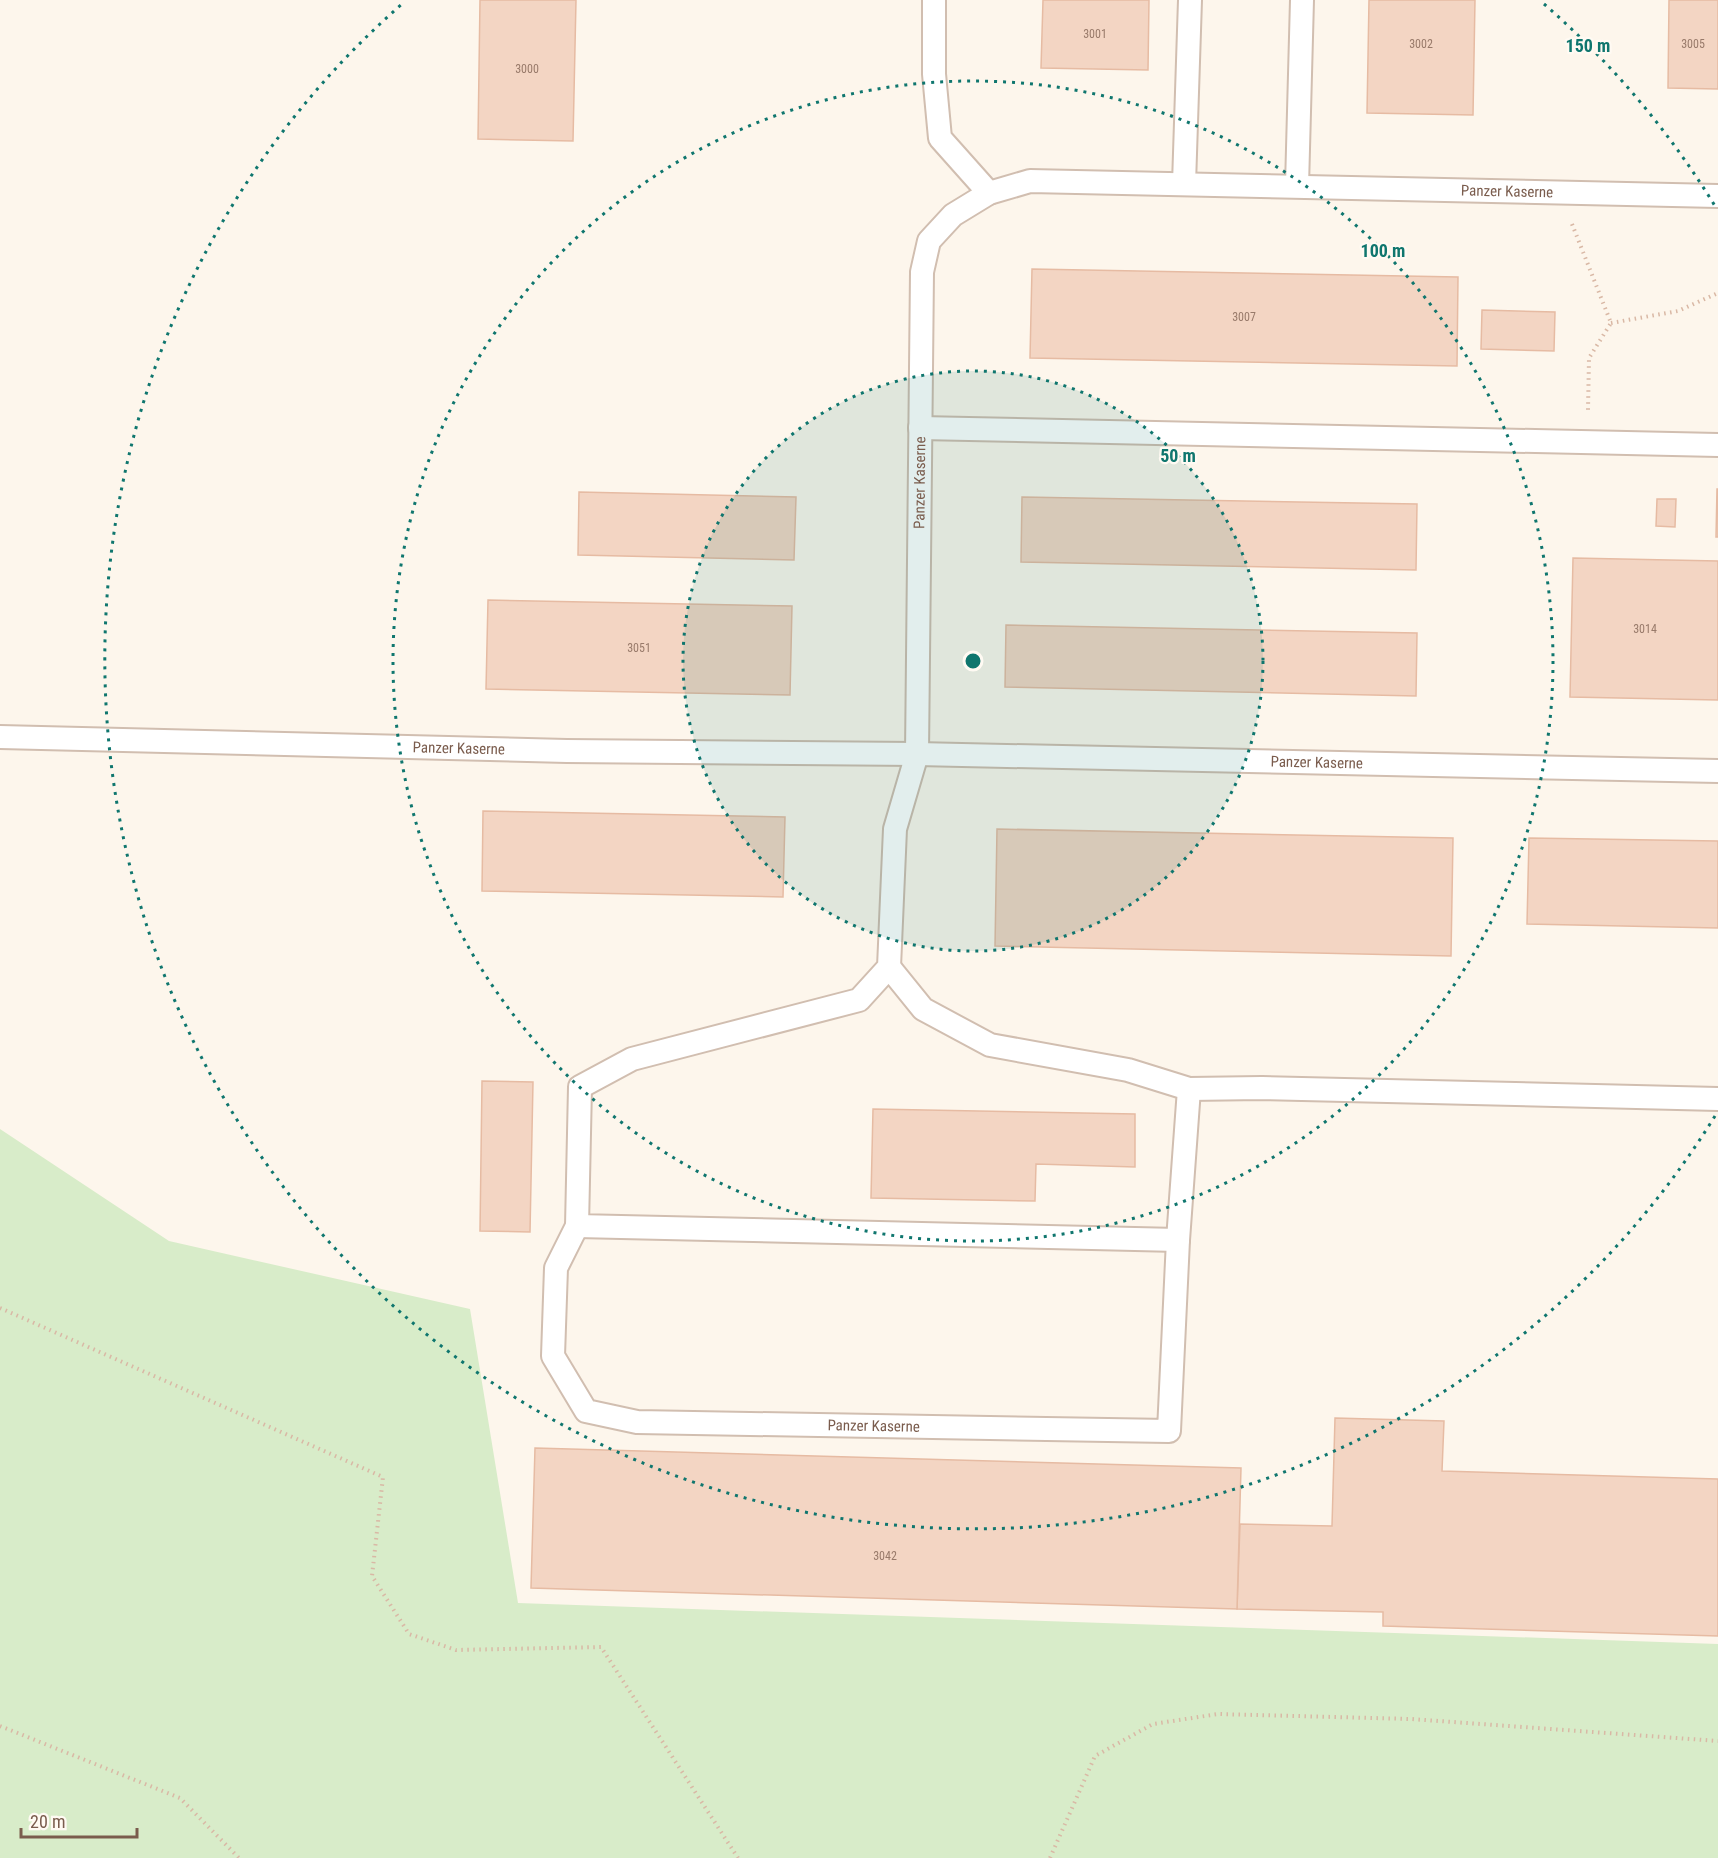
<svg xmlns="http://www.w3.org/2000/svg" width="1718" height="1858" viewBox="0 0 1718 1858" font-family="'Roboto Condensed',sans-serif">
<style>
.green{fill:#d8ecc9}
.building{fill:#f3d5c3;stroke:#e6bba3;stroke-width:1.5}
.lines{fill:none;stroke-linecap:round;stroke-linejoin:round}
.lane-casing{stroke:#d1beb0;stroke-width:26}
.path{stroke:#d9b8a5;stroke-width:4;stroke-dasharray:1.5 4.5;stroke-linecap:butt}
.lane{stroke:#fff;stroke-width:22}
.ring{fill:none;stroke:#0f766e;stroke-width:3;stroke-dasharray:3 6}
.labels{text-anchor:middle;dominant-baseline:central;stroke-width:4.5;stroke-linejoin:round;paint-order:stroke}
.number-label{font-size:12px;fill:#987a6a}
.street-label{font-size:15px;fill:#7a5c4d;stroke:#fffaf3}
.centre{fill:#0f766e;stroke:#fffaf3;stroke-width:3}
.ring-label{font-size:18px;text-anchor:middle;font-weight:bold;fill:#0f766e;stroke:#fffaf3;stroke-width:4.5;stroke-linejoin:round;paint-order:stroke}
</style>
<rect width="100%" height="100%" fill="#fdf6ec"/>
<polygon class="green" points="0,1129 169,1241 470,1309 518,1603 1718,1644 1718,1858 0,1858"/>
<g class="building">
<polygon points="480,0 576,0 573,141 478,139"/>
<polygon points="1043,0 1149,0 1148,70 1041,68"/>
<polygon points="1369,0 1475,0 1473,115 1367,113"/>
<polygon points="1669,0 1718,0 1718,89 1668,88"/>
<polygon points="1032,269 1458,277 1457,366 1030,358"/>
<polygon points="1482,310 1555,312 1554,351 1481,349"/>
<polygon points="1717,489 1718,489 1718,537 1716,537"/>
<polygon points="579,492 796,497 794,560 578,555"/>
<polygon points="1022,497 1417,504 1416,570 1021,562"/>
<polygon points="1657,499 1676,499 1675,527 1656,526"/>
<polygon points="1573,558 1718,561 1718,700 1570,697"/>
<polygon points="488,600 792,606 790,695 486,689"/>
<polygon points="1006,625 1417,633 1416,696 1005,687"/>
<polygon points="483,811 785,817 783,897 482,891"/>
<polygon points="997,829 1453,838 1451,956 995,946"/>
<polygon points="1529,838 1718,841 1718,928 1527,924"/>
<polygon points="482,1081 533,1082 530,1232 480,1231"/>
<polygon points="873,1109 1135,1114 1135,1167 1036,1164 1035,1201 871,1198"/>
<polygon points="1335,1418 1444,1421 1442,1471 1718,1479 1718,1636 1383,1626 1383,1612 1237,1609 1240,1524 1332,1526"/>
<polygon points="535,1448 1241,1468 1237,1609 531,1588"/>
</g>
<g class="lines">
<defs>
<g id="lane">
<polyline points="934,0 934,74 940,138 989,193"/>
<polyline points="1184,184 1190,0"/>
<polyline points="1297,186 1302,0"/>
<polyline points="920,428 1718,445"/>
<path id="s1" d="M0,737L567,751L917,754L1718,771"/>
<polyline points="1189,1089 1262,1088 1718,1099"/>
<path id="s2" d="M577,1226L556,1268L553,1356L586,1411L637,1422L1169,1431L1178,1240L1189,1089L1128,1070L990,1045L923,1009L889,967"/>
<path id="s3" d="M1178,1240L577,1226L580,1087L632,1059L859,1000L889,967L895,829L917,754L922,272L929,241L953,215L989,193L1030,181L1718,196"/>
</g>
</defs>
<use href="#lane" class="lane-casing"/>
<g class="path">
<polyline points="1572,224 1611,323 1589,358 1588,410"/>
<polyline points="1611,323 1678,311 1718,293"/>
<polyline points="0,1308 383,1477 372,1576 409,1634 456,1650 601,1647 738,1858"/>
<polyline points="0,1726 180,1798 239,1858"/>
<polyline points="1050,1858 1095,1756 1153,1724 1218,1714 1411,1719 1718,1741"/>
</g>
<use href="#lane" class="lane"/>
</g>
<circle cx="973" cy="661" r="290" fill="#0f766e" fill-opacity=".12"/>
<g class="ring">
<circle cx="973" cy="661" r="290"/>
<circle cx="973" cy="661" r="580"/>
<path d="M1715 1116A870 870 0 1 1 402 4M1544 4A870 870 0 0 1 1715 206"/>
</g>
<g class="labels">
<g class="number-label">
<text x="1095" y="34">3001</text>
<text x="1421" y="44">3002</text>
<text x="1693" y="44">3005</text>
<text x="527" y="69">3000</text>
<text x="1244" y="317">3007</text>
<text x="1645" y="629">3014</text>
<text x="639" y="648">3051</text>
<text x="885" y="1556">3042</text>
</g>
<g class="street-label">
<text stroke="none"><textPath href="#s3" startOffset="2406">Panzer Kaserne</textPath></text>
<text stroke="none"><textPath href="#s3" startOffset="1566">Panzer Kaserne</textPath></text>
<text stroke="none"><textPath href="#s1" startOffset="459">Panzer Kaserne</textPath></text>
<text stroke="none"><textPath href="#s1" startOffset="1317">Panzer Kaserne</textPath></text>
<text stroke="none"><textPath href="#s2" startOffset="488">Panzer Kaserne</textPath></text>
</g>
</g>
<circle cx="973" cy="661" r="9" class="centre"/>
<g class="ring-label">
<text x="1588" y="52">150 m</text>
<text x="1383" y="257">100 m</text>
<text x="1178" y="462">50 m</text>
</g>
<path d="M21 1828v9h116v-9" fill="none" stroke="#7a5c4d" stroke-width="3"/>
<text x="30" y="1828" font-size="18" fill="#7a5c4d" stroke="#fffaf3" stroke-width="4.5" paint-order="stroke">20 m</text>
</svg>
